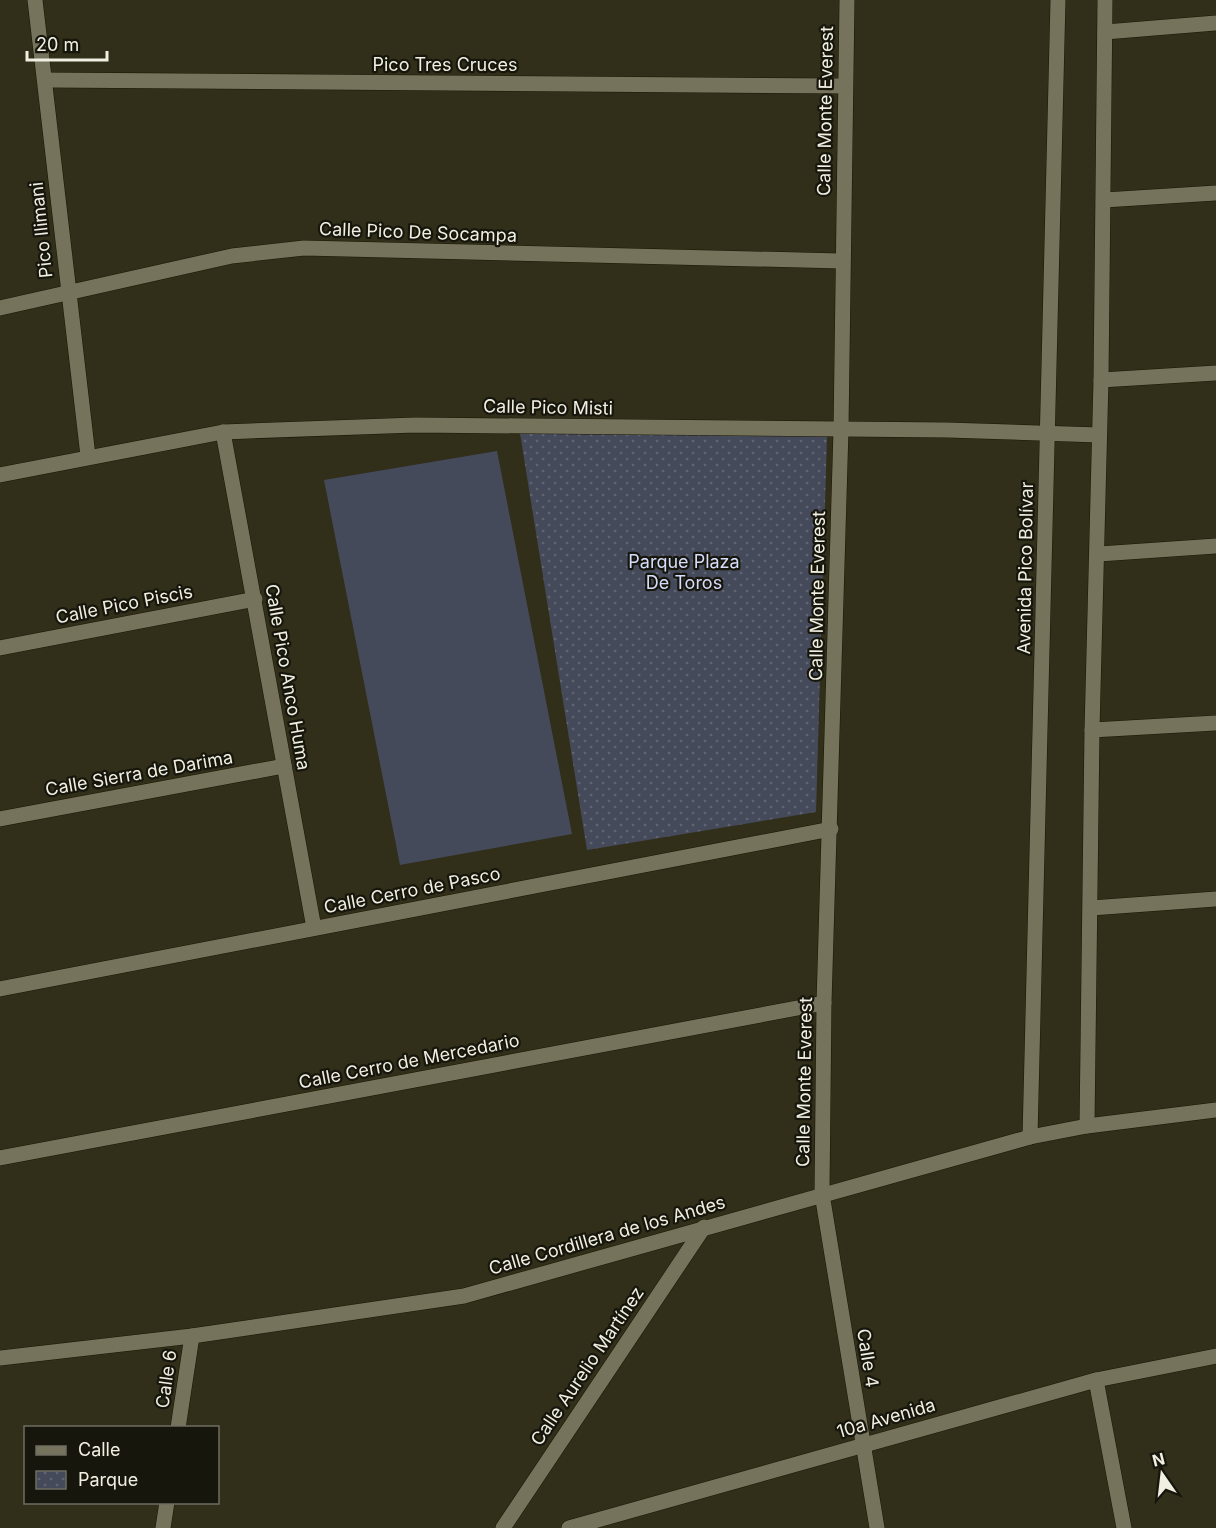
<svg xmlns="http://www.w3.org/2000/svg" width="1216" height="1528" viewBox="0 0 1216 1528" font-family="Inter,sans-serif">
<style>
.green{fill:#454a5b}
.park{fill:url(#park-dots)}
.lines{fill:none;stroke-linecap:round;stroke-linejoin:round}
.minor-casing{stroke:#191603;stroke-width:16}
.minor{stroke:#76735c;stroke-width:15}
.labels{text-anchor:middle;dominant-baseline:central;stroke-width:4.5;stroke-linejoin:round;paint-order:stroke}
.street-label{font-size:18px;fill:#f0efe2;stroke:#17160d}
.park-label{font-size:18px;fill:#d4ddfc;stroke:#17160d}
</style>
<defs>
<pattern id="park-dots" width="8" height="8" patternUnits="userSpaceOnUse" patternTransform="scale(1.5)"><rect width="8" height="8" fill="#454a5b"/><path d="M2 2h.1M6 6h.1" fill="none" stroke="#606472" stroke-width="1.8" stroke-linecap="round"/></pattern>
</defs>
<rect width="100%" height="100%" fill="#312e19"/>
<polygon class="green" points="497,451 572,834 400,865 324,480"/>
<polygon class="park" points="519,427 827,436 816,812 587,850"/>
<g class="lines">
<defs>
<g id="minor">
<polyline points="35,0 88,456"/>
<polyline points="847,0 841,430 824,1003 822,1194 877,1528"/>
<polyline points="1105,32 1216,23"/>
<polyline points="45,80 845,86"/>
<polyline points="1104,200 1216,193"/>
<polyline points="0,308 232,256 304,248 841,261"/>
<polyline points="1101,380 1216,373"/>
<polyline points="223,432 314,928"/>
<polyline points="0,475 223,432 415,425 947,430 1099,435"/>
<polyline points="1099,554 1216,546"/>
<polyline points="0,648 255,599"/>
<polyline points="1092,730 1216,723"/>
<polyline points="0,819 284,766"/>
<polyline points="1091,908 1216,899"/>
<polyline points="0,989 831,829"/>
<polyline points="1087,1126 1092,730 1101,380 1105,0"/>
<polyline points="1030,1137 1058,0"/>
<polyline points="0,1158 824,1003"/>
<polyline points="0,1358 192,1336 464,1296 1030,1137 1087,1126 1216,1110"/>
<polyline points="1096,1380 1124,1528"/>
<polyline points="178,1428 192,1336"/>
<polyline points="163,1528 167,1502"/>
<polyline points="503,1528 704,1227"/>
<polyline points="569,1528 1096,1380 1216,1356"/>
</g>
</defs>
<use href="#minor" class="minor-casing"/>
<use href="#minor" class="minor"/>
</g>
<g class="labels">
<g class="street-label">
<text x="445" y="64">Pico Tres Cruces</text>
<text transform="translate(825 111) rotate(-89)">Calle Monte Everest</text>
<text transform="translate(41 230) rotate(-96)">Pico Ilimani</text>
<text transform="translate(418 232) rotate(2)">Calle Pico De Socampa</text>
<text transform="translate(548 407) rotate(1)">Calle Pico Misti</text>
<text transform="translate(1025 568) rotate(-89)">Avenida Pico Bolívar</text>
<text transform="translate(817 596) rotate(-89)">Calle Monte Everest</text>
<text transform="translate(124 604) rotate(-11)">Calle Pico Piscis</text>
<text transform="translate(288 677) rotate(80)">Calle Pico Anco Huma</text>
<text transform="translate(139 773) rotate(-10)">Calle Sierra de Darima</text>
<text transform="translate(412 890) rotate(-11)">Calle Cerro de Pasco</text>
<text transform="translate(409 1061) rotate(-11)">Calle Cerro de Mercedario</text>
<text transform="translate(804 1082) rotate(-89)">Calle Monte Everest</text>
<text transform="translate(607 1235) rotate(-16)">Calle Cordillera de los Andes</text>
<text transform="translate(868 1358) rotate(81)">Calle 4</text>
<text transform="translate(587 1366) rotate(-56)">Calle Aurelio Martínez</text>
<text transform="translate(166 1379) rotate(-82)">Calle 6</text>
<text transform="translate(886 1418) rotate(-16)">10a Avenida</text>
</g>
<g class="park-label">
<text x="684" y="561">Parque Plaza<tspan x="684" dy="21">De Toros</tspan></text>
</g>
</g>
<rect x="24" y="1426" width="195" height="78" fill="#17160d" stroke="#6e6d62" stroke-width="1.5"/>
<rect x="36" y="1446" width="30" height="9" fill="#76735c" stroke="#6e6d62" stroke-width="1.5"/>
<text x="78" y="1456" font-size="18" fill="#f0efe2">Calle</text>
<rect x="36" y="1471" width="30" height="18" fill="url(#park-dots)" stroke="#6e6d62" stroke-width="1.5"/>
<text x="78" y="1486" font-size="18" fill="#f0efe2">Parque</text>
<g transform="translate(1162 1474) rotate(346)" stroke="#17160d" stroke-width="4.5" paint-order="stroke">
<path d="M0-4.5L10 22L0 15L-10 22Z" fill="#f0efe2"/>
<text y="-9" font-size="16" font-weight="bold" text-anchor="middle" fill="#f0efe2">N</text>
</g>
<path d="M27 51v9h80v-9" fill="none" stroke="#f0efe2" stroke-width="3"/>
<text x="36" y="51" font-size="18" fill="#f0efe2" stroke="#17160d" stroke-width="4.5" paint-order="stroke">20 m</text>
</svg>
